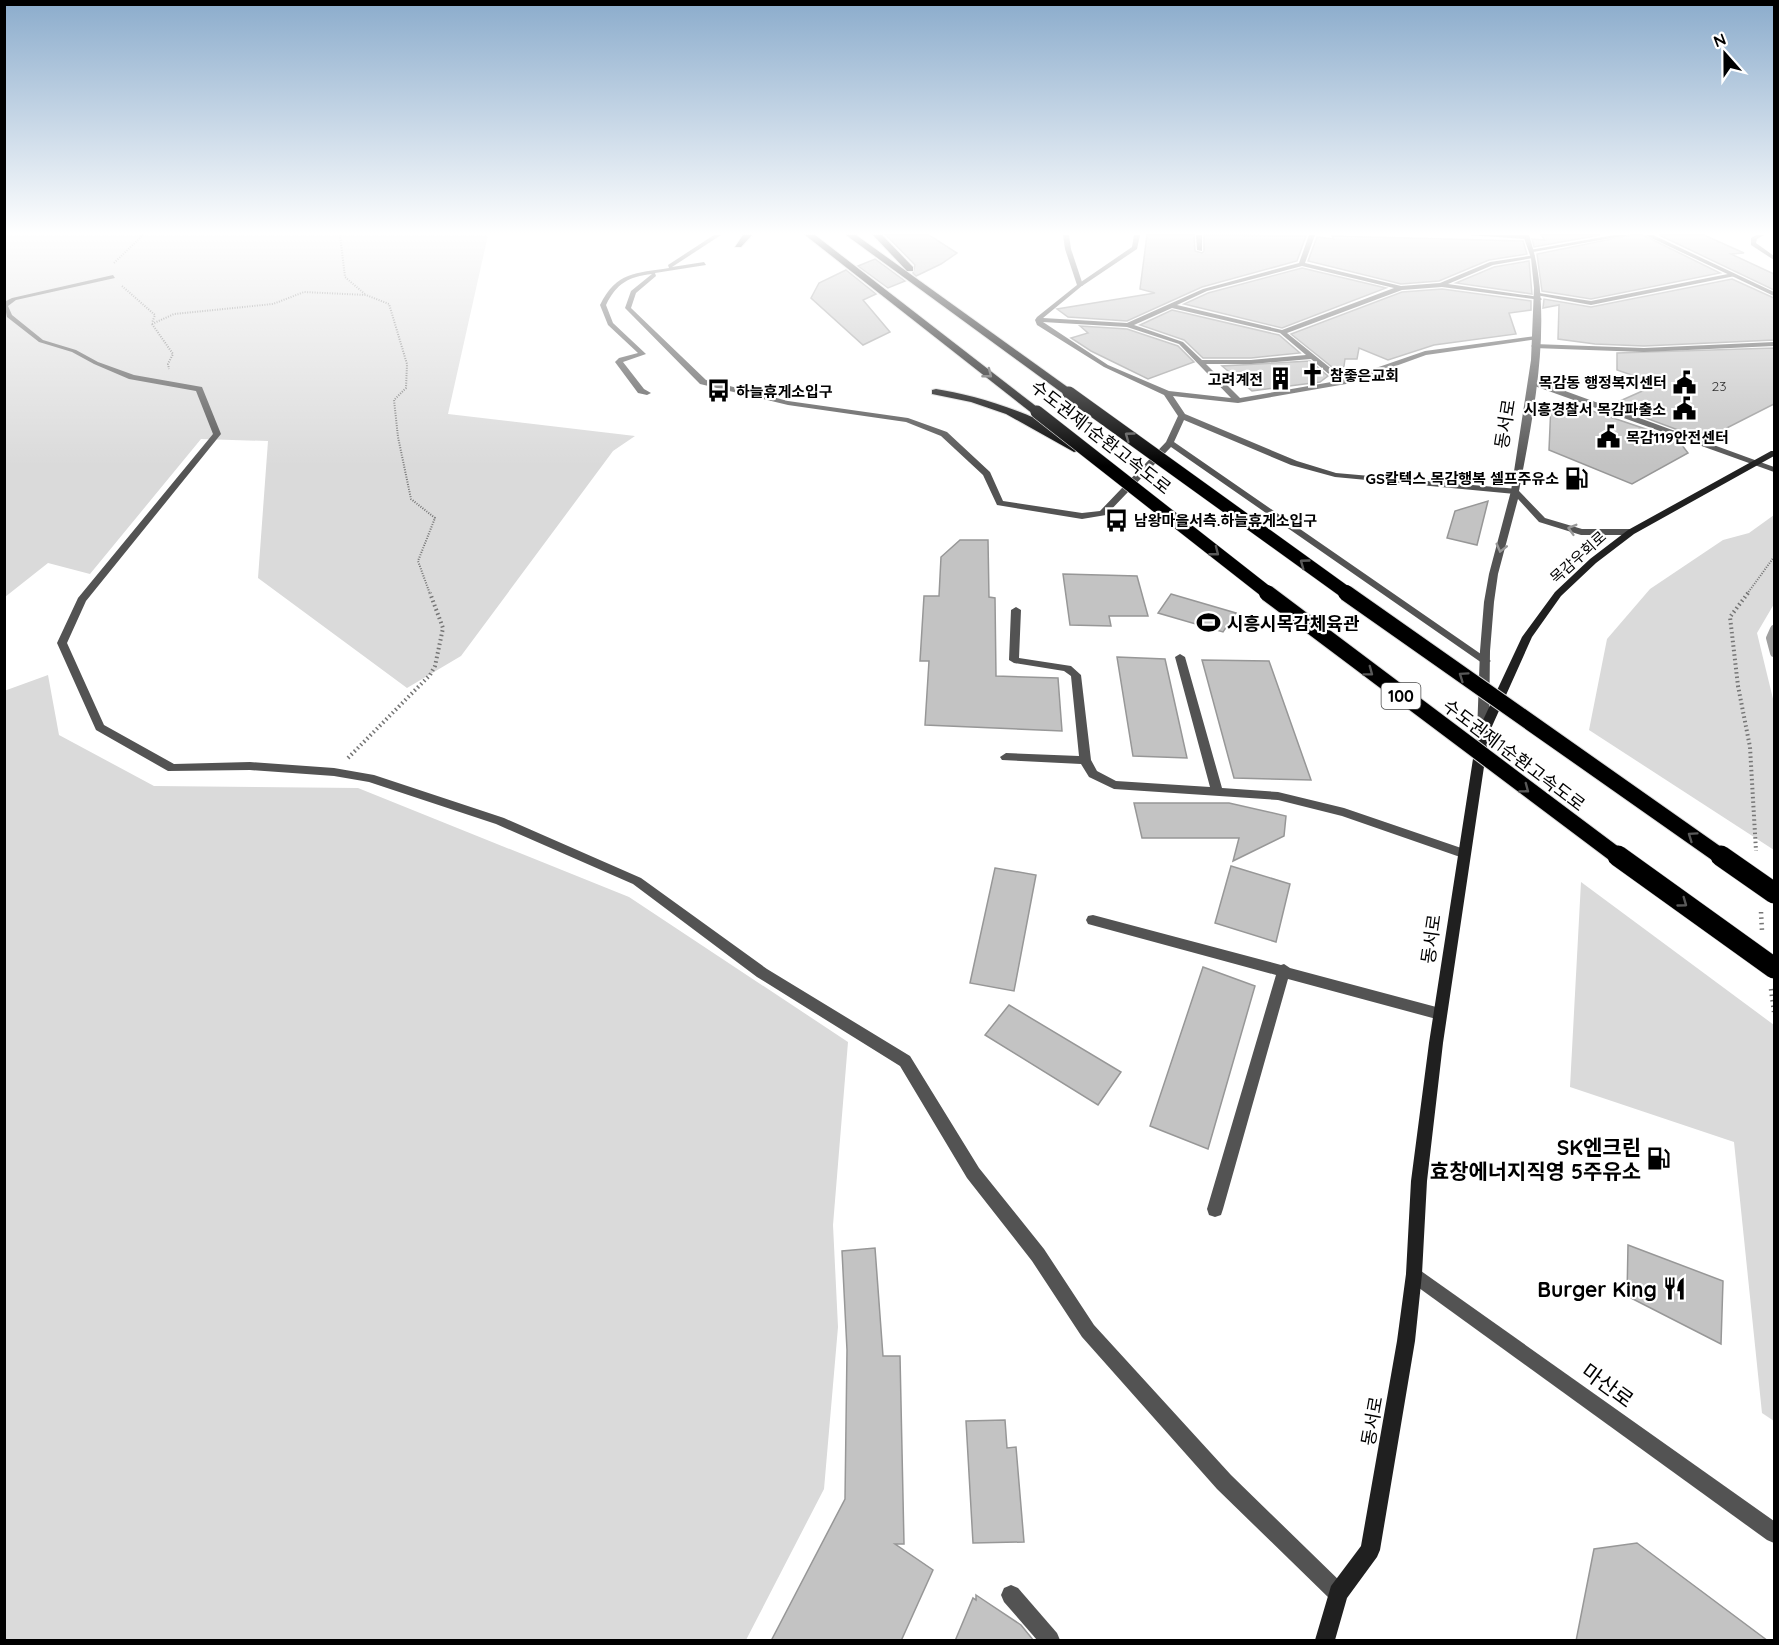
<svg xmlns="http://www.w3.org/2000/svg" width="1779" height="1645" viewBox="0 0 1779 1645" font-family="Quicksand,'Noto Sans KR',sans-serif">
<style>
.green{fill:#dadada}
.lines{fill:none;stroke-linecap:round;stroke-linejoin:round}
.stream{stroke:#a1a1a1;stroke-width:8}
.building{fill:#c3c3c3;stroke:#979797;stroke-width:1.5}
.motorway-casing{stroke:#dbdbdb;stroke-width:2}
.path-far2{stroke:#757575;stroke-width:2;stroke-dasharray:1 1.5;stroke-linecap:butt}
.path-far1{stroke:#757575;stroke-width:4;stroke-dasharray:1.5 3;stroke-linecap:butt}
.path{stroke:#757575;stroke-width:4.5;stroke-dasharray:1.5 4;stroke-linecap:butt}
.service{fill:#535353;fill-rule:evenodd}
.minor{fill:#535353;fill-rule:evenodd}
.tertiary{fill:#535353;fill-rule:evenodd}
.secondary{fill:#202020;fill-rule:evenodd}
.motorway{fill:#000;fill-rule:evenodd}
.motorway-bridge-far2-casing{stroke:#dbdbdb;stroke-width:14;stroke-linecap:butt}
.motorway-bridge-far1-casing{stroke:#dbdbdb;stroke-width:18;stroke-linecap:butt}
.motorway-bridge-casing{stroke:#dbdbdb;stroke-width:22;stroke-linecap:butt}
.motorway-bridge-far2{stroke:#000;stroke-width:13}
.motorway-bridge-far1{stroke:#000;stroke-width:16}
.motorway-bridge{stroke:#000;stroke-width:21}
.oneway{stroke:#595959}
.oneway2{stroke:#989898}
.labels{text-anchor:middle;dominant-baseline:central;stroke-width:4.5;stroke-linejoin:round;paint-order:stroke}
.far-number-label{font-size:14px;fill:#313131}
.far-poi-label{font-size:15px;font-weight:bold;fill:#000;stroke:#fff;text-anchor:start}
.far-street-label{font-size:15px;fill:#000;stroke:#fff}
.shield{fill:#fff;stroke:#4c4c4c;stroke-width:1.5}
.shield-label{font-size:16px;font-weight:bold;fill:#000}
.street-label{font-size:18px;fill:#000;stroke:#fff}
.poi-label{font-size:18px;font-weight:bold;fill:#000;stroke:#fff;text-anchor:start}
.near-poi-label{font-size:21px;font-weight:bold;fill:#000;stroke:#fff;text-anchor:end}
.near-street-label{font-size:21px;fill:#000;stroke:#fff}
</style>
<rect width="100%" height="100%" fill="#fff"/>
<g class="green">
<polygon points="5,235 488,235 448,414 635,436 613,451 461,656 407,688 258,578 268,441 201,439 90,574 48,563 5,597"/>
<polygon points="1774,515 1774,604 1757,633 1774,703 1774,850 1589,730 1607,639 1650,589 1723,540 1749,533"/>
<polygon points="48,675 59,735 154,786 358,788 629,897 848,1042 833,1225 838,1327 824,1489 746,1640 5,1640 4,691"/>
<polygon points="1581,882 1774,1025 1774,1421 1762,1413 1734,1142 1570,1087"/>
</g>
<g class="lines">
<polyline class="stream" points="1774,629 1770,638 1774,653"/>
</g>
<g class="building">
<polygon points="886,235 929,235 957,253 941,264 916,276 913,273 915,265"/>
<polygon points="1147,235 1194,235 1195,251 1202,253 1204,251 1204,235 1306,236 1297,261 1202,287 1127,321 1068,317 1057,309 1155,293 1140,289"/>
<polygon points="1541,235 1600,235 1534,247 1532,239 1545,240"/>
<polygon points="1631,235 1643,235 1720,273 1591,299 1542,291 1537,254"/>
<polygon points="1659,235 1704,235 1744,253 1731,254 1774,274 1774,290"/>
<polygon points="1332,236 1523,241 1527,254 1489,260 1439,281 1401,284 1308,261 1317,237 1334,239"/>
<polygon points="875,259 905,281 888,288 858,266"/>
<polygon points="1529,261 1532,294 1456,283 1494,267"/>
<polygon points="1302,268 1386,288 1282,328 1184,304 1208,293"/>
<polygon points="846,270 876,294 863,300 890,332 863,345 811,298 819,283"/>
<polygon points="1732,279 1774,298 1774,340 1644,346 1595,344 1558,339 1559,305 1543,308 1544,299 1591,307"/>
<polygon points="1442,289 1531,301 1531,310 1509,313 1516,334 1434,345 1388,360 1359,348 1357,359 1345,359 1344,366 1337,371 1291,334 1402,292"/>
<polygon points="1172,310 1279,335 1300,353 1251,358 1203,358 1184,340 1140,325"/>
<polygon points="1080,326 1127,329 1178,346 1194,362 1148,379 1091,351 1071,338 1088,333"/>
<polygon points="1774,348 1774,404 1717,433 1686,433 1611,405 1658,384 1617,370 1617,353"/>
<polygon points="1310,361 1328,376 1320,382 1252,391 1222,366"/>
<polygon points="1563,401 1678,440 1688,453 1632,484 1549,450 1551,403"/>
<polygon points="1488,501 1477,545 1447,538 1455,511"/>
<polygon points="960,540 988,540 989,597 995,598 996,676 1058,678 1062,731 925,725 929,661 920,661 924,596 939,596 941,557"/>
<polygon points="1063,574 1137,576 1148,616 1109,616 1111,626 1070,625"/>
<polygon points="1171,594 1236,613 1223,632 1158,613"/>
<polygon points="1117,657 1165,659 1187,758 1133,756"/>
<polygon points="1202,660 1269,661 1311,780 1234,778"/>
<polygon points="1134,803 1229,803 1286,816 1284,836 1233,861 1239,838 1142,838"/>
<polygon points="1231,866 1290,884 1276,942 1215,923"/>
<polygon points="995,868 1036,875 1014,991 970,983"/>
<polygon points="1203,967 1255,986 1208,1149 1150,1126"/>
<polygon points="1009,1005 1121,1072 1098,1105 985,1035"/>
<polygon points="1628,1245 1723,1281 1721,1344 1627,1296"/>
<polygon points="875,1248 883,1356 900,1356 904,1544 895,1544 933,1570 901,1641 771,1641 845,1499 847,1350 842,1251"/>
<polygon points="1005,1420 1007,1448 1016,1447 1024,1542 973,1543 966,1421"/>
<polygon points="1637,1543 1768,1641 1576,1641 1594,1549"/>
<polygon points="976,1595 1021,1625 1034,1641 955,1641 973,1598 976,1600"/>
</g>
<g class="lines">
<defs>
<g id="motorway">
<polygon points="743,235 752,235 741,247 735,247"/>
<polygon points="805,235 815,235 1041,410 1041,414 1033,414"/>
<polygon points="846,235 856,235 1073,391 1073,395 1065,395"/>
<polygon points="873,235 882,235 913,267 913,271 907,271"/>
<path d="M936,389C977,395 1056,419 1084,449L1074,452L1006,414L971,402L932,394V390Z"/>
</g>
</defs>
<use href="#motorway" class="motorway-casing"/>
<g class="path-far2">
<polyline points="340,235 345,277 366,295"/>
<polyline points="114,263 143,235"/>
<polyline points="122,286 155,315 152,323"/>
<polyline points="152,324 174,314 273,304 304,292 366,295 389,304 407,364 406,388 394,400 398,437 411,499 435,518 418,561 430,594"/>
<polyline points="152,324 173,354 168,364 169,369"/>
<polyline points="1747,594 1774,557"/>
</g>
<g class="path-far1">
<polyline points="1748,593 1730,617 1738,686 1750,747 1756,851"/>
<polyline points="348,758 430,675 435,666 443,628 430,593"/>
</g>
<g class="path">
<polyline points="1761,912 1762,931"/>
<polyline points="1771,989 1774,1012"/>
</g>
<g class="service">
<path d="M714,235H721L672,267L704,262L706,265L655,273L656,276L636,293L631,308L706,380L788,401L908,418L947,432L990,472L1003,501L1082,513L1100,511L1166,442L1178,416L1164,395L1104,367L1037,325L1035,320L1037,317L1077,285L1065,249L1063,235H1069L1071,249L1083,285L1043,318L1127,323L1203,289L1299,263L1309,235H1315L1305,263L1401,286L1440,283L1490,262L1535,255L1533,258L1493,265L1448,284L1539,297L1542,299L1541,300L1442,287L1402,290L1287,333L1344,379L1425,351L1536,336L1539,338L1538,339L1426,355L1346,384L1238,403L1173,396L1185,414L1297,461L1336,473L1518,489V493L1515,494L1335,477L1291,465L1184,420L1174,442L1491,661L1486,664L1482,663L1171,447L1106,515L1082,519L997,505L983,475L941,436L906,422L788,405L700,384L625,308L631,291L652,274C628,277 617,283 606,305L613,323L646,354L623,362L644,389L651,393L647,395L638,393L615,362L619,358L638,353L608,325L600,305C616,272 636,273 669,268L668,265ZM1302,266L1394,288L1282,330L1177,305L1207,291ZM1172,308L1280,333L1306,355L1251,360H1202L1183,342L1134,325ZM1043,322L1127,327L1179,344L1231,398L1169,391L1108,365ZM1311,359L1337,381L1240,398L1206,364H1251Z"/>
<polygon points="1196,235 1202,235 1202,251 1197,250"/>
<polygon points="1733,273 1735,276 1591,305 1536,295 1539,293 1591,301"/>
<polygon points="113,275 115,278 16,300 8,306 12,315 43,340 76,350 98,362 134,375 202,387 221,434 86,601 67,643 104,725 174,764 250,762 334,768 374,775 504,818 641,878 767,969 910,1056 979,1168 1044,1249 1094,1325 1231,1475 1345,1586 1348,1593 1345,1600 1338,1603 1331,1600 1217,1489 1082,1337 1032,1261 967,1178 900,1066 757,977 633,884 496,824 369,782 334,776 250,770 168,771 96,730 57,643 78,598 213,434 196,391 129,379 94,364 72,352 39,342 7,317 4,302 12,298"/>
<polygon points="1016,607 1021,610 1019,658 1071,666 1081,675 1091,760 1097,771 1116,781 1210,787 1175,657 1180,654 1185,657 1222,788 1278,792 1344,808 1467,850 1469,853 1467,856 1463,858 1342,816 1278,800 1114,789 1089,777 1081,764 1002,760 1000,757 1006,753 1079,756 1071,676 1064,671 1014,663 1009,660 1011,610"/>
<polygon points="1093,915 1281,965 1284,964 1290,968 1440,1008 1445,1010 1447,1014 1445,1018 1440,1020 1288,979 1223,1209 1221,1215 1215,1217 1209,1215 1207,1209 1276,975 1088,924 1086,920 1088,916"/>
<polygon points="1011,1585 1018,1588 1057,1633 1060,1640 1037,1640 1004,1602 1001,1595 1004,1588"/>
</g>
<g class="minor">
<polygon points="1134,235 1140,235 1137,249 1082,286 1078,286 1078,284 1132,247"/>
<polygon points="1467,235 1525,235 1530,237 1527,239"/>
<polygon points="1614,235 1629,235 1533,252 1530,250"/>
<polygon points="1645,235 1653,235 1774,292 1774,296"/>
<polygon points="1756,235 1764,235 1757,239 1756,243 1774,256 1774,260 1751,245 1751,238"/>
<polygon points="1774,342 1774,346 1644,352 1534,348 1531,346 1534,344 1644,348"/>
<polygon points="1529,380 1535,380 1774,467 1774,472 1529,384"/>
</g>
<g class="tertiary">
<path d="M1523,235H1529C1555,313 1534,411 1519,491L1545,518L1582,529H1631L1635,532L1631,535H1581L1539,522L1518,499L1498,574L1494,602L1490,651L1489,733L1483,737L1477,733L1480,651L1484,602L1489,574L1511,491L1531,360L1534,288L1531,258Z"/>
<polygon points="1414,1266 1774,1521 1774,1543 1767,1540 1408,1280 1406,1274 1408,1268"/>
</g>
<polygon class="secondary" points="1771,451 1774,451 1774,456 1634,534 1596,563 1561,596 1532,637 1489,733 1443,1043 1427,1181 1422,1274 1415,1341 1380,1550 1377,1557 1347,1598 1335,1640 1315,1640 1331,1586 1361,1546 1397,1341 1406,1274 1411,1181 1429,1043 1477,733 1522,637 1555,592 1590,559 1628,530"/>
<use href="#motorway" class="motorway"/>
<defs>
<g id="motorway-bridge-far2">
<polyline points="1069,393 1348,594"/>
<polyline points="1037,412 1269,594"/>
</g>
<g id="motorway-bridge-far1">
<polyline points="1267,593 1620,858"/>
<polyline points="1346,593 1723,858"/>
</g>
<g id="motorway-bridge">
<polyline points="1618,856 1774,968"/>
<polyline points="1721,856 1774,893"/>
</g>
</defs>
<use href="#motorway-bridge-far2" class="motorway-bridge-far2-casing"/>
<use href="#motorway-bridge-far1" class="motorway-bridge-far1-casing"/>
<use href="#motorway-bridge" class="motorway-bridge-casing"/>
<use href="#motorway-bridge-far2" class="motorway-bridge-far2"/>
<use href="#motorway-bridge-far1" class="motorway-bridge-far1"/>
<use href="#motorway-bridge" class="motorway-bridge"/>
</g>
<defs><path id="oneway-chevron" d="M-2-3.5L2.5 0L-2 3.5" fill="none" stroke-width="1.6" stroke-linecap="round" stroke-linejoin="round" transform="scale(1.5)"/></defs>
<g class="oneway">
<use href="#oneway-chevron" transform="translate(988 374) rotate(38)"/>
<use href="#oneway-chevron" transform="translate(1129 436) rotate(-144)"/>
<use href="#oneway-chevron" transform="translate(1215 552) rotate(38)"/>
<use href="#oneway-chevron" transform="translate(1304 563) rotate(-144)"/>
<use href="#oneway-chevron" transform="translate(1369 672) rotate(37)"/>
<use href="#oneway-chevron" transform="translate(1463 676) rotate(-145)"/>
<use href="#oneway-chevron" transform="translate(1525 789) rotate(37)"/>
<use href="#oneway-chevron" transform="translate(1692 836) rotate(-145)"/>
<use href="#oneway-chevron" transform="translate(1683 903) rotate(36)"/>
</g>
<g class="oneway2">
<use href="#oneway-chevron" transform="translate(1572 529) rotate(-164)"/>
<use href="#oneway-chevron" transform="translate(1501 548) rotate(104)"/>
</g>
<linearGradient id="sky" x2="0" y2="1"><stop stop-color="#8baccc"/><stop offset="0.5" stop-color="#fff"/><stop offset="1" stop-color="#fff" stop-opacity="0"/></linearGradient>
<rect width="1779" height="466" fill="url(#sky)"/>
<defs>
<symbol id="church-bare" viewBox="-9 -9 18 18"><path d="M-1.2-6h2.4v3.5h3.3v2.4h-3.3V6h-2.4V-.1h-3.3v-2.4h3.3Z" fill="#000" stroke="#fff" stroke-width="2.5" paint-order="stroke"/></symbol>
<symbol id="building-bare" viewBox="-9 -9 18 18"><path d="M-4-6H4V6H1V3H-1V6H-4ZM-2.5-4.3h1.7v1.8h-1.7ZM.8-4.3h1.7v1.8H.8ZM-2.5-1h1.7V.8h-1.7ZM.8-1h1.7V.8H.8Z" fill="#000" stroke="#fff" stroke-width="2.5" paint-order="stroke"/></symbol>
<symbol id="civic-bare" viewBox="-9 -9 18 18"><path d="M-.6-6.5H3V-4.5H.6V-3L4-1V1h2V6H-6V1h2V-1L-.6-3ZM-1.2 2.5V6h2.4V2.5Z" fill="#000" stroke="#fff" stroke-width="2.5" paint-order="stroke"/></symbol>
<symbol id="bus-bare" viewBox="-9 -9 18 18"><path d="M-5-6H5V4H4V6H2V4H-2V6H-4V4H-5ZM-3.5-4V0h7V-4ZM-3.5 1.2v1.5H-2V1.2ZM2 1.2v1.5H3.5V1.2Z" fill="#000" stroke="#fff" stroke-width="2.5" paint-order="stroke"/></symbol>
<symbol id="fuel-bare" viewBox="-9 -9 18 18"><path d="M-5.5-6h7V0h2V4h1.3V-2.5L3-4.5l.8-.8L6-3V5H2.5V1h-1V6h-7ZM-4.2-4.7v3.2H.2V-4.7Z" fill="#000" stroke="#fff" stroke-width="2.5" paint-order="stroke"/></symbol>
<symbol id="stadium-bare" viewBox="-9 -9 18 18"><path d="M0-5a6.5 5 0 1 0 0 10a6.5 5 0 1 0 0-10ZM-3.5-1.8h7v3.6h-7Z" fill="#000" stroke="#fff" stroke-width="2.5" paint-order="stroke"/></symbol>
<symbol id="restaurant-bare" viewBox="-9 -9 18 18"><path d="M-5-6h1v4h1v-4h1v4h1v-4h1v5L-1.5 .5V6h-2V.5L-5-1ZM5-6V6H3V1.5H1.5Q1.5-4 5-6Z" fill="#000" stroke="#fff" stroke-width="2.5" paint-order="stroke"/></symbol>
</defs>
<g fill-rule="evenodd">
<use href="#church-bare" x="1296" y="358" width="33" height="33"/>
<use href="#building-bare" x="1264" y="362" width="33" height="33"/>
<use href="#civic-bare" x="1668" y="366" width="33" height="33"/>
<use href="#bus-bare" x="702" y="374" width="33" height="33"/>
<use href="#civic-bare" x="1668" y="392" width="33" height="33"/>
<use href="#civic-bare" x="1592" y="420" width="33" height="33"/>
<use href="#fuel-bare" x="1560" y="462" width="33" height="33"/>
<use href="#bus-bare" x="1100" y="504" width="33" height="33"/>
<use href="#stadium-bare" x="1192" y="606" width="33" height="33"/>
<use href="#fuel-bare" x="1642" y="1142" width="33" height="33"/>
<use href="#restaurant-bare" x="1658" y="1272" width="33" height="33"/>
</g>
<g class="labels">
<g class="far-number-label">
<text x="1719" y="386">23</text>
</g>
<g class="far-poi-label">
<text x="1330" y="375">참좋은교회</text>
<text x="1263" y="379" text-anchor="end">고려계전</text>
<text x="1667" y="382" text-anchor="end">목감동 행정복지센터</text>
<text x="736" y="391">하늘휴게소입구</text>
<text x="1666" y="409" text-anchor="end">시흥경찰서 목감파출소</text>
<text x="1626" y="437">목감119안전센터</text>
<text x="1559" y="478" text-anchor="end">GS칼텍스 목감행복 셀프주유소</text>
<text x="1134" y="520">남왕마을서측.하늘휴게소입구</text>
</g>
<g class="far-street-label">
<text transform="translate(1578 557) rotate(-42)">목감우회로</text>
</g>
<rect class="shield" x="1381.5" y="683" width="39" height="26" rx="4.5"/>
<g class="shield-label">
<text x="1401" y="696">100</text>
</g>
<g class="street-label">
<text transform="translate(1505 424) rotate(-81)">동서로</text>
<text transform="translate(1101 437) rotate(38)">수도권제1순환고속도로</text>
<text transform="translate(1514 755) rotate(37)">수도권제1순환고속도로</text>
<text transform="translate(1431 939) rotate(-82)">동서로</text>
<text transform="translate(1372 1421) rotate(-80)">동서로</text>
</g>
<g class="poi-label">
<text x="1227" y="623">시흥시목감체육관</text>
</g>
<g class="near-poi-label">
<text x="1641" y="1147">SK엔크린<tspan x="1641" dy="24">효창에너지직영 5주유소</tspan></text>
<text x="1657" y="1289">Burger King</text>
</g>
<g class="near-street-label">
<text transform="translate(1608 1385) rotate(36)">마산로</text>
</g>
</g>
<rect width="1779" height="1645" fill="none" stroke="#000000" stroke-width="12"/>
<g transform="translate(1725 54) rotate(339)" stroke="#ffffff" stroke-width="4.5" paint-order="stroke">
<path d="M0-4.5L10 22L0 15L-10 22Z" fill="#000000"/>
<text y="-9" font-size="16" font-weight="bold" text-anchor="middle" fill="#000000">N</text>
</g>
</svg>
